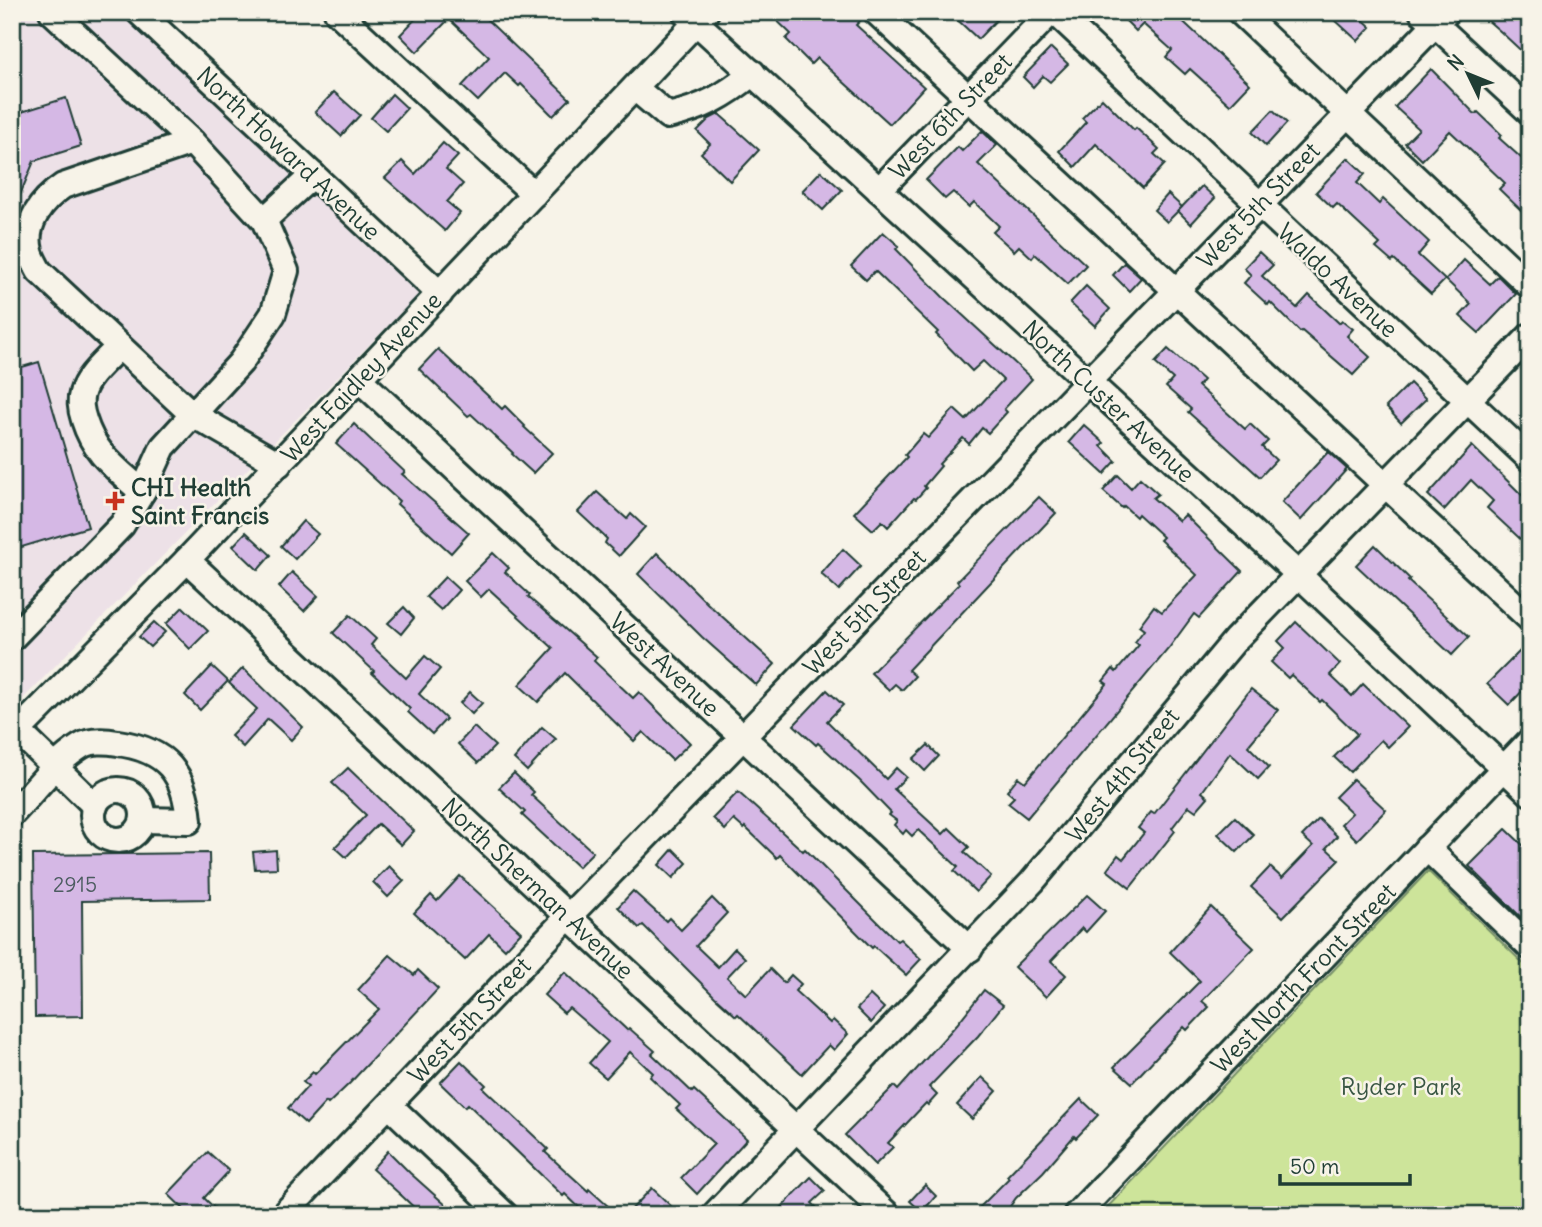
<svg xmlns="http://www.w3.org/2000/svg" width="1542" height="1227" viewBox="0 0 1542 1227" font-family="Delius,sans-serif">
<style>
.built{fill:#ede1e7}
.green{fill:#cde49a;stroke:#769067;stroke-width:2}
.building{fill:#d5b8e5;stroke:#1f3d34;stroke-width:2}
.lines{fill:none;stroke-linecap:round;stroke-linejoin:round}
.minor-casing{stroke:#1f3d34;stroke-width:30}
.path{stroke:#1f3d34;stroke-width:3.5;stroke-dasharray:7 5;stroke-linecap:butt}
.minor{stroke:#f7f3e8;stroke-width:24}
.poi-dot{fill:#c8321e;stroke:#f7f3e8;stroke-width:2.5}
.labels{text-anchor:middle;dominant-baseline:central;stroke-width:5;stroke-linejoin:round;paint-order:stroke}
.number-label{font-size:21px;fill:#4c5c60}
.street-label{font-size:24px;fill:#1f3d34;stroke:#f7f3e8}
.poi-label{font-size:24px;font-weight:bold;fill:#1f3d34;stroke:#f7f3e8;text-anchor:start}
.park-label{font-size:24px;fill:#395643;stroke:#f7f3e8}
</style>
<rect width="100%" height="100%" fill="#f7f3e8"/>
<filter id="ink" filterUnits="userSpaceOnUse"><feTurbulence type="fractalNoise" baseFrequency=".0143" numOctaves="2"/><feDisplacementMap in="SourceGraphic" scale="14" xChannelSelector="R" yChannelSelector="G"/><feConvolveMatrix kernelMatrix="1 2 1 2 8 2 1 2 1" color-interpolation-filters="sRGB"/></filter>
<g filter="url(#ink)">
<polygon class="built" points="12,12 122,12 422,291 12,710"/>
<polygon class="green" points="1428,871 1530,970 1530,1215 1100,1215"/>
<g class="building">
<polygon points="422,12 479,12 570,99 553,116 521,84 519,86 505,73 478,101 462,86 489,57 449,19 417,52 400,35"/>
<polygon points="768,12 862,12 863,18 856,25 924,87 890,124 817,58 811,64 786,39 791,34"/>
<polygon points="949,12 1004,12 978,39"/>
<polygon points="1117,12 1173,12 1250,84 1230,105 1190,69 1185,74 1166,57 1172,50 1143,24 1136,31"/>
<polygon points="1342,12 1355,12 1371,27 1358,41 1335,20"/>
<polygon points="1478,12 1530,12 1530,59 1501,32"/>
<polygon points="1051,48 1068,64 1050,82 1043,76 1033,87 1023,77"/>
<polygon points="1431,69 1475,114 1478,112 1502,135 1499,138 1530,166 1530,219 1499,189 1505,183 1450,131 1422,160 1405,143 1419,129 1395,107"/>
<polygon points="334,92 360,115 341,136 315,112"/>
<polygon points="392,94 407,108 386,131 371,118"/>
<polygon points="66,98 81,146 34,161 12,214 12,115"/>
<polygon points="1102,98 1134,130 1136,128 1159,149 1154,154 1165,164 1143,188 1096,144 1075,167 1059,151 1086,122 1082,118"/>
<polygon points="1273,110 1287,123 1266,146 1252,132"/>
<polygon points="719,114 759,150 730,181 701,153 710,144 697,131 709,119"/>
<polygon points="982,131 997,145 978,164 1086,265 1068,284 1035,254 1032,258 1019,246 1014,251 993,232 999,226 974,202 969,207 953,192 945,199 926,180 958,147 962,151"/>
<polygon points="443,143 458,156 446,169 463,184 447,202 460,213 445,231 385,178 402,161 415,174"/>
<polygon points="1348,158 1365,174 1357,183 1379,204 1383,199 1429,242 1418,255 1445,280 1431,294 1394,260 1392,262 1376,248 1380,244 1337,204 1333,208 1316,192"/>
<polygon points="821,171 842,190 823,210 802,191"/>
<polygon points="1202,186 1215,198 1191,224 1178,211"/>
<polygon points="1168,194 1182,207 1167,222 1154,210"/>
<polygon points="883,232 899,246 896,249 943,297 1032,379 1004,409 1007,412 988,433 982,428 969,444 963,438 939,464 941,466 924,486 926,488 916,499 914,498 888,527 882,521 873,530 854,513 907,457 905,455 923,434 928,438 954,409 966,420 1003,380 983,361 972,371 936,334 938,332 875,271 866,280 851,266"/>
<polygon points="1259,252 1273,265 1262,276 1297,308 1309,295 1339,323 1342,320 1353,329 1347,336 1370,357 1353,375 1302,331 1300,332 1270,302 1268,305 1244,283 1251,275 1244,268"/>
<polygon points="1464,260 1490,284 1498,276 1516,294 1479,333 1460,316 1471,304 1446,280"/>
<polygon points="1124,263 1141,278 1129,291 1113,275"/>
<polygon points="1086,286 1110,309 1095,326 1070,303"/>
<polygon points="438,349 502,409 505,406 525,426 524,427 552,453 533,473 512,454 513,453 471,414 468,416 419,369"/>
<polygon points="1168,349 1203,380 1198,386 1245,429 1250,424 1268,441 1262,447 1276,460 1260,477 1188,412 1191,409 1166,387 1173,379 1155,363"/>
<polygon points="39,362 88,527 12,550 12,370"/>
<polygon points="1410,383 1426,399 1401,423 1386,407"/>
<polygon points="354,424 405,472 402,474 469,533 451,553 397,504 399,501 336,444"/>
<polygon points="1084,425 1104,443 1101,446 1116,461 1104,474 1069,442"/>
<polygon points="1472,446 1530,503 1530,548 1487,508 1493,501 1471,480 1444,510 1428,495"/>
<polygon points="1328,452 1347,469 1301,520 1282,502"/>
<polygon points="1118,475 1131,488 1140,478 1158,494 1153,498 1179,521 1185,515 1242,571 1199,618 1194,614 1169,648 1027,818 1008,803 1014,797 1007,791 1018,777 1025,782 1107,684 1103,681 1113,669 1116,672 1139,645 1135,642 1144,630 1139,626 1154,606 1162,612 1197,575 1160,540 1163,537 1138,514 1136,517 1124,506 1122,508 1103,491"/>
<polygon points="597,492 627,519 631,514 645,527 619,556 605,543 607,539 578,512"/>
<polygon points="1039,497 1056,513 908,670 915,676 902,690 895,684 889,690 871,673 959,584 957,581"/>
<polygon points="303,521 318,534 295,559 281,546"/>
<polygon points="246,532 271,555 258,570 233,546"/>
<polygon points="1375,545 1410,579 1408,581 1469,637 1452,655 1356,565"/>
<polygon points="843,549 861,566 839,590 821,574"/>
<polygon points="493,553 509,568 505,572 530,595 528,597 597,657 594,661 633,698 639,692 690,743 672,760 643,732 634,741 565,673 538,702 519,685 553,648 489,589 481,597 465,581"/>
<polygon points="657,553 707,603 775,664 756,685 702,637 638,574"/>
<polygon points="292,572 318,596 304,611 279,587"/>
<polygon points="445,577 459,590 441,610 426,597"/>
<polygon points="183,607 208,631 190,649 166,624"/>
<polygon points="404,607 414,618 401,634 388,623"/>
<polygon points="350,615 376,639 371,645 406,678 425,656 440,669 419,694 446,719 432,734 408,712 410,709 372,673 374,671 333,633"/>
<polygon points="154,622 165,632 150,647 139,637"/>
<polygon points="1296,622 1340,664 1330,675 1352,696 1363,684 1408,727 1388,747 1381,740 1350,772 1334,757 1357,734 1322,700 1320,702 1291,675 1288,678 1271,662 1285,648 1278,641"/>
<polygon points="1530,641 1530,683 1509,705 1487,684"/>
<polygon points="212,666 228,681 200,710 185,695"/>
<polygon points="243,668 303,727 291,740 268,719 243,747 231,736 257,709 229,683"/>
<polygon points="1251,689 1278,710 1248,746 1269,767 1258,779 1230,753 1202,792 1208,797 1196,811 1189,806 1172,828 1175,831 1130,888 1107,870 1118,855 1123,859 1144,833 1138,828 1151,812 1154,814"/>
<polygon points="827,690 843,705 827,721 886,779 896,768 906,777 894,789 943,834 949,828 969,847 964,852 991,876 976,892 954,871 958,867 918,830 912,836 906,830 903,834 894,825 897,821 889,815 891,813 860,781 818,743 816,745 794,725"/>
<polygon points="470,692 482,703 472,714 460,703"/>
<polygon points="474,727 495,746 478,763 458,744"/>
<polygon points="542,727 556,739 527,771 514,759"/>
<polygon points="928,745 939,756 925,771 913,759"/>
<polygon points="348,768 414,831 401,845 378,824 346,857 335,847 366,815 332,783"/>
<polygon points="514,773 534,792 531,795 593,852 578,867 522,815 525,812 499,788"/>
<polygon points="1353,779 1386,810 1357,840 1341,824 1352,813 1335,797"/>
<polygon points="738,792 803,851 805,849 897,941 900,939 921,959 906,975 874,946 872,948 780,855 777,858 745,827 744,829 734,820 725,830 713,818"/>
<polygon points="1235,817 1254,835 1237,852 1218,834"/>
<polygon points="1319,819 1337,836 1326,848 1339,860 1283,917 1251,887 1270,867 1282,878 1313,846 1302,836"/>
<polygon points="1506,829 1530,852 1530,926 1469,866"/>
<polygon points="673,849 687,863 673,878 659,865"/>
<polygon points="276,850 277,868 255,869 253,852"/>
<polygon points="209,853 210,899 82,901 83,1016 35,1017 33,855"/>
<polygon points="389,866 404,881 388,897 373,882"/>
<polygon points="460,876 521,932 505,949 489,934 465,960 414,913 431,895 437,901"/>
<polygon points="633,891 666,921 669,918 681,930 712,898 727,913 696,946 718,967 735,948 745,958 727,977 746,995 770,969 784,983 791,975 801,984 795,991 830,1023 833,1020 848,1034 834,1050 829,1045 802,1074 738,1014 736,1016 715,997 643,925 639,928 618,907"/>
<polygon points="1087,895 1105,911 1086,932 1082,928 1051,961 1066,975 1046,997 1014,967"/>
<polygon points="1211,907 1254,948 1202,1001 1209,1007 1187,1030 1184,1027 1132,1083 1114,1067 1200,981 1170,952"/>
<polygon points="390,955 414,975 418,970 438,989 350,1083 328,1104 326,1102 306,1124 288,1108 308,1086 303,1082 313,1072 315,1074 379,1009 358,990"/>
<polygon points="565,972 627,1030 629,1028 655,1051 652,1054 692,1092 694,1090 747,1139 697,1194 681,1178 714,1144 676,1109 680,1105 650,1077 653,1073 630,1052 606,1078 589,1063 608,1042 569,1008 564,1013 544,995"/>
<polygon points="984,990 1003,1005 978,1036 929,1087 937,1095 928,1105 926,1103 888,1143 893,1147 875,1165 845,1135 894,1086 898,1090 957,1024"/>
<polygon points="870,995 884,1008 871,1023 857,1009"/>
<polygon points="461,1061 486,1085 483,1088 548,1149 545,1152 588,1191 589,1189 608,1206 600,1215 587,1215 565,1194 563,1196 468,1104 465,1107 440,1083"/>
<polygon points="982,1077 997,1091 972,1119 957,1105"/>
<polygon points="1081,1099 1098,1115 1076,1138 1074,1136 1043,1172 1016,1198 1009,1208 1016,1215 972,1215 1009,1178 1007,1176"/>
<polygon points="388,1151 410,1173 457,1215 422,1215 403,1197 372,1169"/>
<polygon points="208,1152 229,1171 204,1198 222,1215 190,1215 168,1194"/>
<polygon points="811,1177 825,1191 812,1203 824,1215 774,1215"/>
<polygon points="925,1185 936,1196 922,1212 910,1201"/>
<polygon points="652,1188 671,1206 662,1215 626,1215"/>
</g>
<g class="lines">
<defs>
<g id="minor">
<polyline points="139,12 440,294"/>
<polyline points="337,12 534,194"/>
<polyline points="685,12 1298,574 1530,793"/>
<polyline points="876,12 1530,619"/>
<polyline points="1055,12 1530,459"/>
<polyline points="1240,12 1530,286"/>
<polyline points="1422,12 1530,112"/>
<path d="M635,88L668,116C703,108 725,96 753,73"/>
<path d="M192,142L63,186C42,200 23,224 30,251C31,257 36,265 39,271L192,414L279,464"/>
<polyline points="879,190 1051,12"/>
<polyline points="264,220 313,175"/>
<path d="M119,346C107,360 87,375 82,393C79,402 81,411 84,420C95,455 116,468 142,492"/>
<polyline points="359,379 970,949"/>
<polyline points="187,560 888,1215"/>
<polyline points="12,638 122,525 144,489 163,447 241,362 273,314 286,271 264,220 192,142 52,12"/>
<polyline points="18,731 95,806"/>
<polyline points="12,737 187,560 706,12"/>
<circle cx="118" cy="815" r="25"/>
<path d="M12,814C33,792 55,762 81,746C90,740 107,741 118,743C167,750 185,773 189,821L143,820"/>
<polyline points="1427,848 1530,947"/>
<polyline points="389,1105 505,1215"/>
<polyline points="283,1215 569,916 1447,12"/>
<polyline points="714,1215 1032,882 1236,639 1530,336"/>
<polyline points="1076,1215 1530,741"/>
</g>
</defs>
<use href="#minor" class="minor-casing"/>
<polyline class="path" points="12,1203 28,1215"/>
<use href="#minor" class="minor"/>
</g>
</g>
<path class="poi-dot" d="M111.5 490.5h7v7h7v7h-7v7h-7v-7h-7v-7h7z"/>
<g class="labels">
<g class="number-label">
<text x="75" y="884">2915</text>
</g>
<g class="street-label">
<text transform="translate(950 116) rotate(-46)">West 6th Street</text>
<text transform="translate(289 153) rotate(43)">North Howard Avenue</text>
<text transform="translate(1258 205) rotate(-46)">West 5th Street</text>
<text transform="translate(1338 280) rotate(43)">Waldo Avenue</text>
<text transform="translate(361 377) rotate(-47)">West Faidley Avenue</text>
<text transform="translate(1109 401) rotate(43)">North Custer Avenue</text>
<text transform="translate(864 612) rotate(-46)">West 5th Street</text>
<text transform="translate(665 664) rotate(43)">West Avenue</text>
<text transform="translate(1122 775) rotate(-51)">West 4th Street</text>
<text transform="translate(538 888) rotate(43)">North Sherman Avenue</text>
<text transform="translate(1303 978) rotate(-46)">West North Front Street</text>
<text transform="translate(469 1020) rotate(-46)">West 5th Street</text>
</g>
<g class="poi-label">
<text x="131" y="487">CHI Health<tspan x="131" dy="28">Saint Francis</tspan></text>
</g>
<g class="park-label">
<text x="1401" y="1086">Ryder Park</text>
</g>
</g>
<rect width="1542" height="1227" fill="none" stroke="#f7f3e8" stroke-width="42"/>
<rect x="21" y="21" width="1500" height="1185" fill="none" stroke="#1f3d34" stroke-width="2.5" filter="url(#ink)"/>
<g transform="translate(1468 74) rotate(313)" stroke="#f7f3e8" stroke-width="5" paint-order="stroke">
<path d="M0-5L12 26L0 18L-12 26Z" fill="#1f3d34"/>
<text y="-10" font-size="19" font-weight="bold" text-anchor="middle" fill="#1f3d34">N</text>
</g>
<path d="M1280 1174v10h130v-10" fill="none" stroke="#1f3d34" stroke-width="3.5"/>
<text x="1290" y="1174" font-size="21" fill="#1f3d34" stroke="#f7f3e8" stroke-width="5" paint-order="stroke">50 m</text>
</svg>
